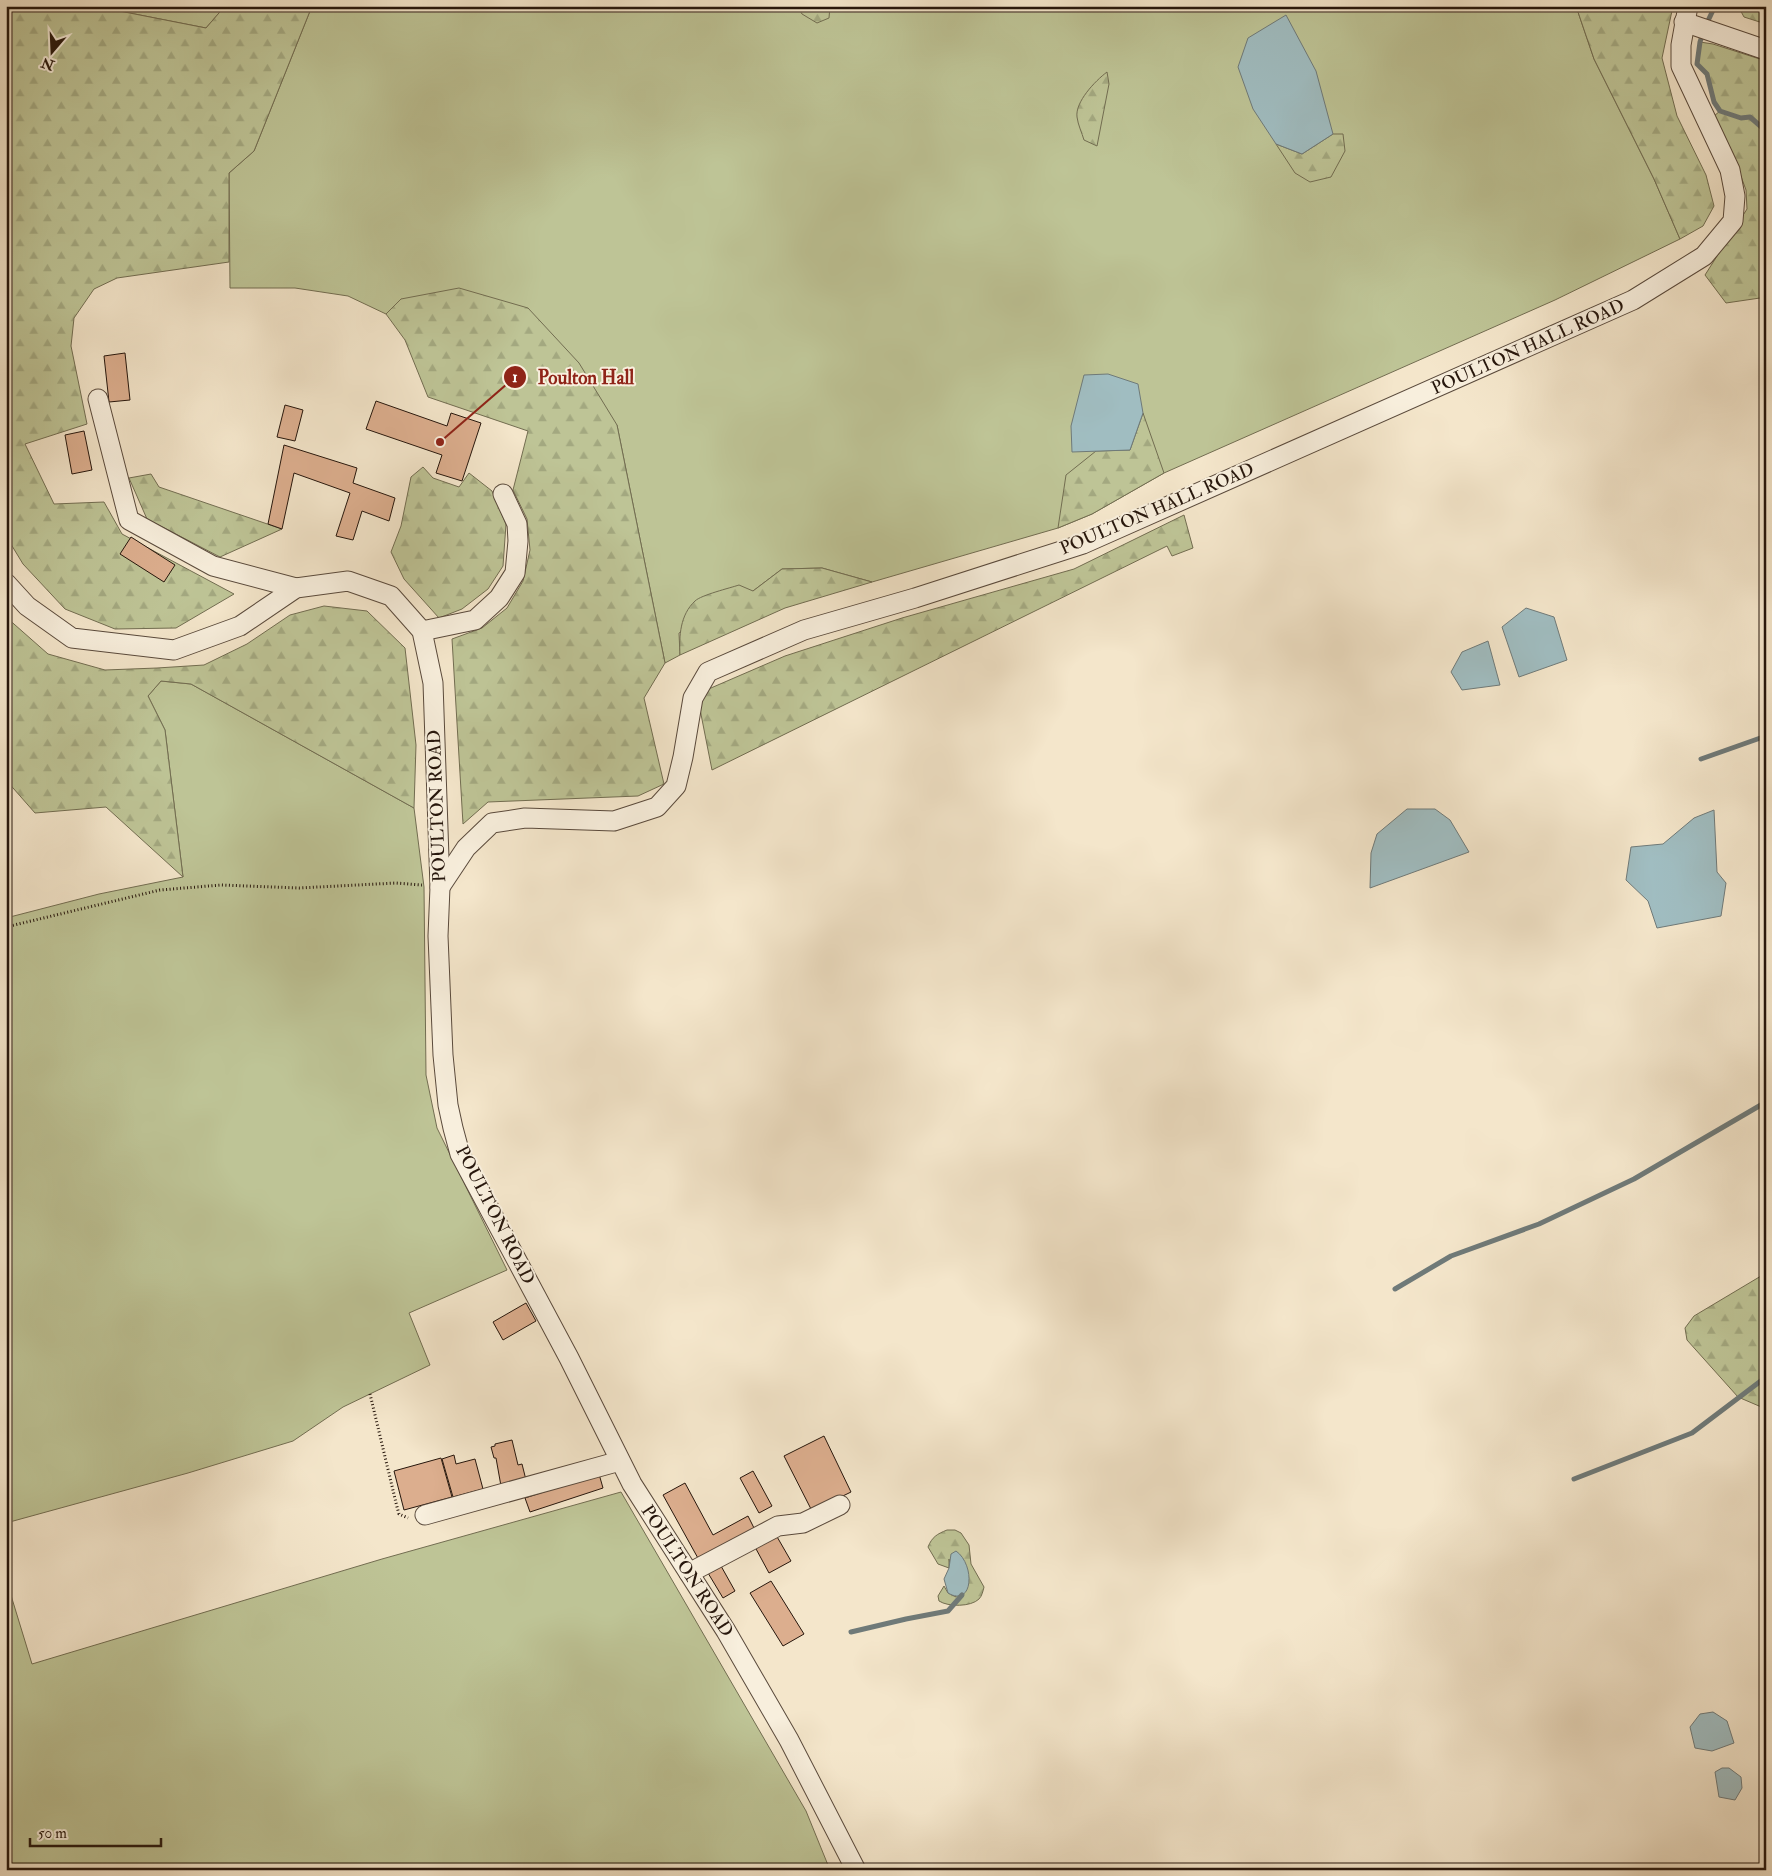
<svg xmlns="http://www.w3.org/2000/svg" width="1772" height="1876" viewBox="0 0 1772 1876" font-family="'IM FELL Double Pica',serif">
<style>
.green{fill:#bec496;stroke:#726d51}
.forest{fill:url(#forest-firs);stroke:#726d51}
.water{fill:#a0bdc1;stroke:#6f7a79}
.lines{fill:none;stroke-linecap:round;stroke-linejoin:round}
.stream{stroke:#6f7a79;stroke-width:5}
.building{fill:#dcae8e;stroke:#26160c}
.minor-casing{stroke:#5a4a3c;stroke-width:21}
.path{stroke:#26160c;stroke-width:3;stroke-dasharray:1 2.5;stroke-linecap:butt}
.minor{stroke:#f8efdd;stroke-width:19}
.labels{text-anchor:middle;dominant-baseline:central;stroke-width:4;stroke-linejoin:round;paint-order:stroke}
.street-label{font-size:18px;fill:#26160c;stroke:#f8efdd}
.leader{fill:none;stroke:#8f2418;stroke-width:2}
.callout-dot{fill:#8f2418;stroke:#f8efdd;stroke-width:2}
.mark-label{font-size:15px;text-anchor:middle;font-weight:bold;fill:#fff}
.callout-label{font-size:19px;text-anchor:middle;font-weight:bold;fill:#8f2418;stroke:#f8efdd;stroke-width:4;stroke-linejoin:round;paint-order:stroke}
</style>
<defs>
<pattern id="forest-firs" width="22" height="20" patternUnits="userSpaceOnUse" patternTransform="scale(1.25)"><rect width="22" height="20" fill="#bec496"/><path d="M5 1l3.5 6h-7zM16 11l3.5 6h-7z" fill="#a3a880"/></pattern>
</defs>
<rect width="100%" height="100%" fill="#f4e6cb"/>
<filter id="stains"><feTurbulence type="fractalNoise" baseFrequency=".004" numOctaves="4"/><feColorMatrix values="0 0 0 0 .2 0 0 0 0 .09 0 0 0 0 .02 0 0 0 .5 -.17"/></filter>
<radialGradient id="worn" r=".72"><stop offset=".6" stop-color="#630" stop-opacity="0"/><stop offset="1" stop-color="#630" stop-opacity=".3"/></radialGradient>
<g class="green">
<polygon points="94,6 225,6 206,28"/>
<polygon points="312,6 1578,6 1578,12 1594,59 1654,179 1680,239 1555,300 1164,473 1092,514 1058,528 872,582 822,568 782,569 753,591 679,633 680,655 665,663 617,425 401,299 386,314 348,296 295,288 230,288 229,173 254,151"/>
<polygon points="161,681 191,684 414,808 424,887 426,1075 437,1128 507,1270 409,1313 430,1365 343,1407 293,1441 188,1473 6,1523 6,918 99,894 183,877 165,730 148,696"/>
<polygon points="621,1492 806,1811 830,1870 6,1870 6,1579 32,1664 382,1559"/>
</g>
<g class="forest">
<polygon points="6,6 94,6 206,28 225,6 312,6 254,151 229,173 229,262 117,278 94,289 74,318 71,346 87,424 25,444 54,504 104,502 122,534 234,594 176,628 115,629 65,609 23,564 6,536"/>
<polygon points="797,6 830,6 829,18 817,23 802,14"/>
<polygon points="1578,6 1673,6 1662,58 1677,116 1706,175 1714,206 1703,226 1680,239 1654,179 1594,59 1578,12"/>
<polygon points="1738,6 1766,6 1766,24 1744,17"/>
<polygon points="1700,42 1713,44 1766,61 1766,307 1760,298 1726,303 1705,275 1747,209 1746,190 1732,152 1714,116 1720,111 1714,102 1707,74 1697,64"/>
<path d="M1107,72L1109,84L1097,146L1084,140C1082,133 1078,125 1077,117C1075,102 1095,81 1107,72Z"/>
<polygon points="1333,134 1343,134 1345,151 1331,177 1310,182 1295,173 1276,144 1302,154"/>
<polygon points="459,288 528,308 579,363 617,425 665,663 644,698 664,784 638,796 488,802 463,824 452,639 482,628 507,608 523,581 530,550 527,519 513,490 528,431 428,397 405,340 386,314 401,299"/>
<polygon points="1143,413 1164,473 1092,514 1058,528 1066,475 1096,451 1130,450"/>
<polygon points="423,467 433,478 459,487 469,473 492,491 506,524 503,566 488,589 462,609 439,618 404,579 391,552 401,526 411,477"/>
<polygon points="151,474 159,487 282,529 220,557 147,519 129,478"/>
<polygon points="1184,515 1193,548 1172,556 1167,546 712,770 697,694 785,656 902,618 1074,569"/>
<path d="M822,568L872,582L785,608L680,655C679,636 680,615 695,601C701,595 730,588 739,585L753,591L782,569Z"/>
<polygon points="324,606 367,611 405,648 416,745 414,808 191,684 161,681 148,696 165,730 183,877 106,807 35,813 6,780 6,617 48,654 105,670 157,668 204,665 247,644 290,615"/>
<polygon points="1766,1273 1766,1409 1738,1397 1687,1340 1685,1328 1694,1316"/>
<path d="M947,1530H955L961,1533L969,1545L971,1564L984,1587C983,1591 982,1596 979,1599C971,1607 948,1607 939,1601L938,1596L944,1586L948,1593L956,1597L949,1559V1568L938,1564L928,1547C932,1537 937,1534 947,1530Z"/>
</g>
<g class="water">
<polygon points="1286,15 1316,71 1333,134 1302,154 1276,144 1253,109 1238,67 1248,38"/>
<polygon points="1108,374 1138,384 1143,413 1130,450 1072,452 1071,426 1084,375"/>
<polygon points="1526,608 1554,617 1567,660 1519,677 1502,627"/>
<polygon points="1488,641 1500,685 1462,690 1451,672 1462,652"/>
<polygon points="1407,809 1435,809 1450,820 1469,852 1370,888 1371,853 1377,834"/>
<polygon points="1714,810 1717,872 1726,883 1721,916 1657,928 1648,901 1626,880 1631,847 1663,844 1694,818"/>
<path d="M956,1551C975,1564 974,1608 948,1593L944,1579L949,1568L951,1554Z"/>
<polygon points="1713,1712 1727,1721 1734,1743 1712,1751 1695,1748 1690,1727 1700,1714"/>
<polygon points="1722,1768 1729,1768 1741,1777 1742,1788 1735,1800 1719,1797 1715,1772"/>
</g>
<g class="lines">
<g class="stream">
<polyline points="1706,25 1715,6"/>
<polyline points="1703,33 1700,42 1697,64 1707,74 1714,102 1720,111 1741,118 1750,117 1766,131"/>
<polyline points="1701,759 1766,736"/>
<polyline points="1395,1289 1451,1256 1539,1224 1634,1179 1766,1102"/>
<polyline points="1574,1479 1692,1433 1766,1377"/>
<polyline points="851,1632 906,1619 948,1611 962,1595"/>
</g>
</g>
<g class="building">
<polygon points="125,353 130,400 109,402 104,356"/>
<polygon points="376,401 447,426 451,413 481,423 462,481 436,473 442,455 366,429"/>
<polygon points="285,405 303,410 295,441 277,437"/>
<polygon points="84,431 92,470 72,474 65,435"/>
<polygon points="284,445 357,468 353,483 395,498 389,521 362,511 353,540 336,536 350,493 294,473 282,529 268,524"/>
<polygon points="131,537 175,565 164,582 120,554"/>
<polygon points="526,1303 536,1321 503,1340 493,1322"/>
<polygon points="824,1436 851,1492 812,1511 784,1456"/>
<polygon points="512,1440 518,1465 522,1464 526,1480 501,1486 496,1458 494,1458 491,1447 495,1446 495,1444"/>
<polygon points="454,1455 456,1464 475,1459 483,1489 453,1497 442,1459"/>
<polygon points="441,1458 452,1497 404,1510 394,1471"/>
<polygon points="753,1471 772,1506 759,1513 740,1478"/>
<polygon points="599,1474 603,1488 530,1512 525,1498"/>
<polygon points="685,1483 713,1535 748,1516 755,1530 699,1560 663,1495"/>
<polygon points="776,1535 791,1561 769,1573 755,1547"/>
<polygon points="721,1566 735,1591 723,1598 708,1573"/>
<polygon points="771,1581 804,1634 783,1646 750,1593"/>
</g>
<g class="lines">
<defs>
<g id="minor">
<polyline points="1684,22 1766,50"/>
<polyline points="98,399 129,520 213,566 296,588"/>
<polyline points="6,583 27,606 72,638 174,650 240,626 296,588 348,581 391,596 422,631 433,683 440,887 438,936 443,1055 448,1105 453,1128 460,1154 569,1358 632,1484 726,1631 789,1740 856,1870"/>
<polyline points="422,631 475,620 499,598 515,573 518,541 517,524 503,494"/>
<polyline points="440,887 466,848 492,823 525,818 614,821 657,807 676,786 683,757 693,698 708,672 804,630 915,598 1083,544 1633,300 1704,256 1733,221 1735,196 1730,170 1681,66 1681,45 1688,6"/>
<polyline points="425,1515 620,1461"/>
<polyline points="689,1573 778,1526 803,1523 840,1505"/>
</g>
</defs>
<use href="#minor" class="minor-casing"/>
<g class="path">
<polyline points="6,927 160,890 221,885 299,888 396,883 422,885"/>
<polyline points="370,1394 397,1507 399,1514 408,1518"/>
</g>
<use href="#minor" class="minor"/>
</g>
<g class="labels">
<g class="street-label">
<text transform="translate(1528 347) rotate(-24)">POULTON HALL ROAD</text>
<text transform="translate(1157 509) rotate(-23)">POULTON HALL ROAD</text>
<text transform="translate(437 806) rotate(-92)">POULTON ROAD</text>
<text transform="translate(495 1215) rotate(63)">POULTON ROAD</text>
<text transform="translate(687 1571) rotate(57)">POULTON ROAD</text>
</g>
</g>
<path class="leader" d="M440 442L515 377"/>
<g class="callout-dot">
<circle cx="440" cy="442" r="5"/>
<circle cx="515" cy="377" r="12"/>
</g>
<g class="mark-label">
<text x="515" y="382">1</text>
</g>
<g class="callout-label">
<text x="586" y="384">Poulton Hall</text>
</g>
<rect width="1772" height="1876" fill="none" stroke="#f4e6cb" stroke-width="25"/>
<rect x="8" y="8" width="1757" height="1861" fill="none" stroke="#26160c" stroke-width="2.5"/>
<rect x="12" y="12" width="1747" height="1851" fill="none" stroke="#26160c"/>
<g transform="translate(52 52) rotate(199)" stroke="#f8efdd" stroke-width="4" paint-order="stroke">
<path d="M0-4L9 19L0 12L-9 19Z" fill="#26160c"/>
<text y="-8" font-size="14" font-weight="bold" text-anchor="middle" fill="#26160c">N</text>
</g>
<path d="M30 1838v8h131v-8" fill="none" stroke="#26160c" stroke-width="2.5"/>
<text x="38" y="1838" font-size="15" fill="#26160c" stroke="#f8efdd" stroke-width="4" paint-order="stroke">50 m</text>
<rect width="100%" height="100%" filter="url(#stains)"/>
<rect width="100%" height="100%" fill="url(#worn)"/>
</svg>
